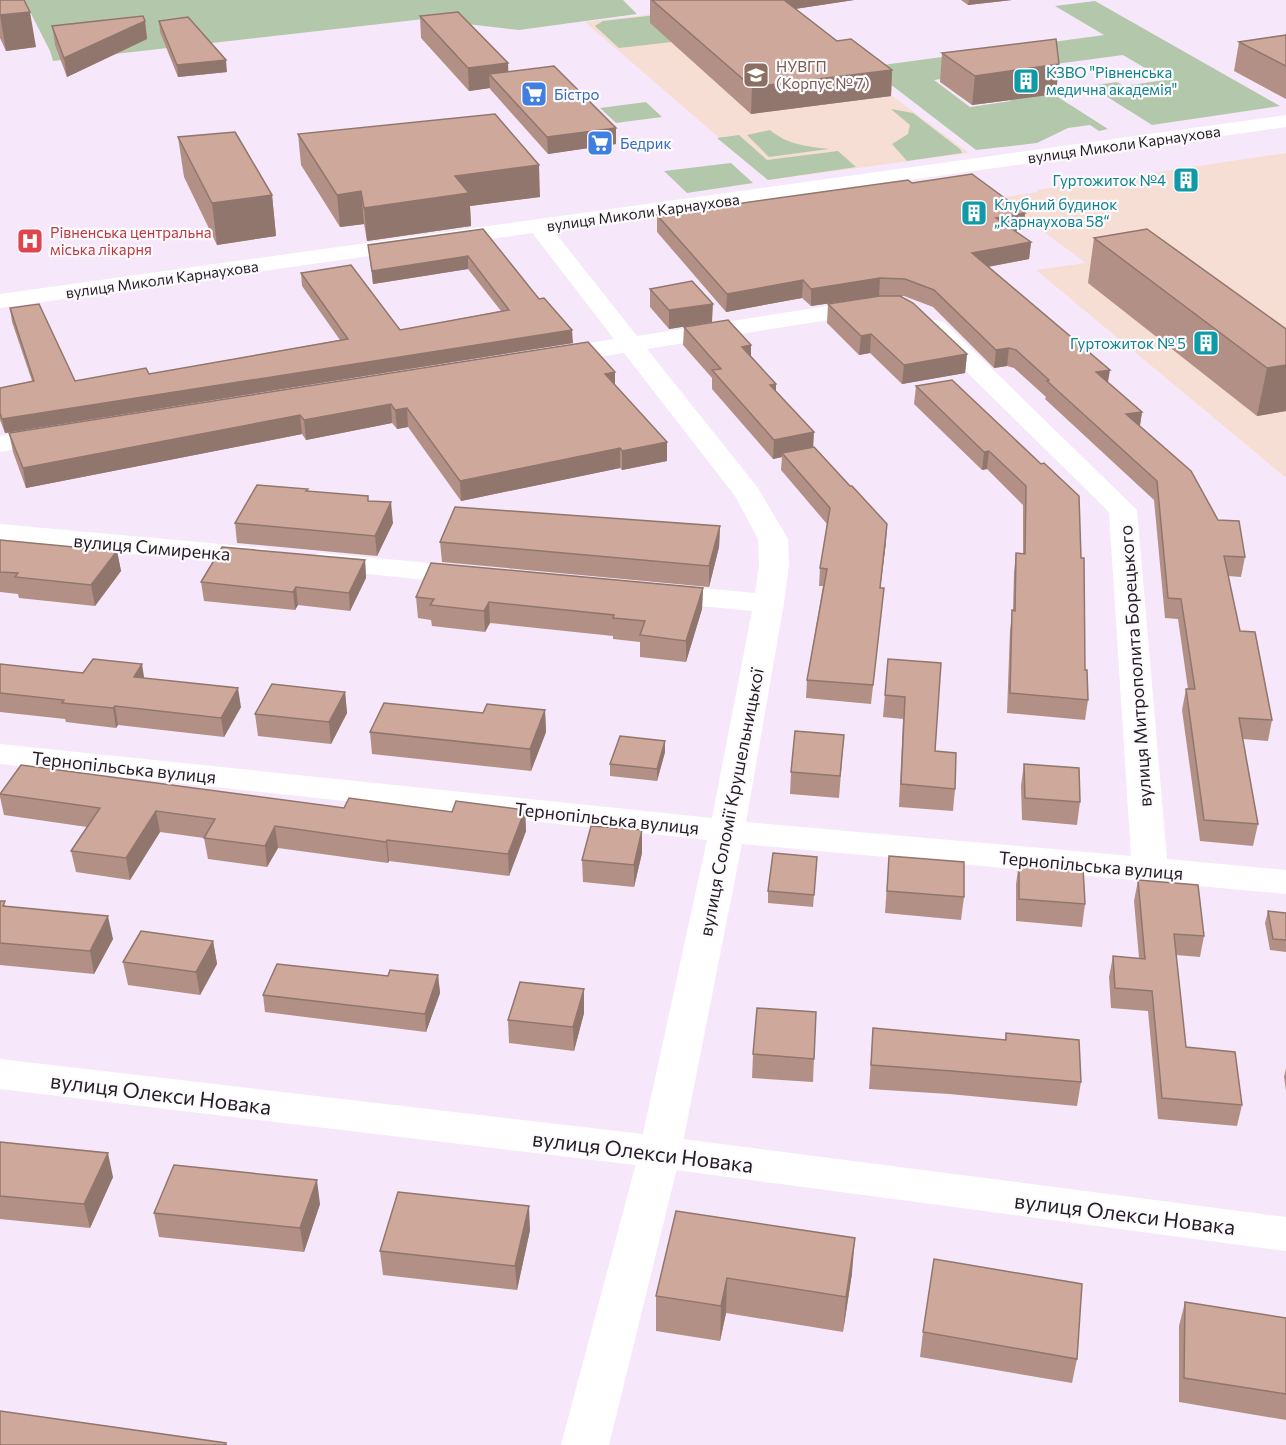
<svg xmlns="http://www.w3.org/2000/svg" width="1286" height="1445" viewBox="0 0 1286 1445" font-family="Commissioner,sans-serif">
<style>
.education{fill:#f6ded4}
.green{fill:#b3c8ab}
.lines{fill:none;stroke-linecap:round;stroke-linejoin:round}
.minor{fill:#fff;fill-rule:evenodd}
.secondary{fill:#fff;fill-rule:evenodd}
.wall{fill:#b29086}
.shaded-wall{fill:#91766d}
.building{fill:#cfa89c;stroke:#91766d;stroke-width:1.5}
.labels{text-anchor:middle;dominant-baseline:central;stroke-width:4.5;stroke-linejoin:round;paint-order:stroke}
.far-education-label{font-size:15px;fill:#785e54;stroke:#fdfafd;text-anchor:start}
.far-culture-label{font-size:15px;fill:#0d838f;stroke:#fdfafd;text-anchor:start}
.far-shop-label{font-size:15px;fill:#366cbe;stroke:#fdfafd;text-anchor:start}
.far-street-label{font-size:15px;fill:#231e25;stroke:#fdfafd}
.far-health-label{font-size:15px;fill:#be3a42;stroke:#fdfafd;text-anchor:start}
.street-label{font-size:18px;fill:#231e25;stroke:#fdfafd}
.near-street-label{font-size:21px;fill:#231e25;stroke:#fdfafd}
</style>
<rect width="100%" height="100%" fill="#f6e8fa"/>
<g class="education">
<polygon points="771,1 841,58 969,153 768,180 585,22"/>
<polygon points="1286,153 1286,478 1036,270 1086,263 998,198 1038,192 1037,190"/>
</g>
<g class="green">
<polygon points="24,0 623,0 637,14 519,30 424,19 53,61 50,51"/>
<polygon points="1095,1 1280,106 1152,125 1090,86 1117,82 1124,86 1165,80 1123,55 934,80 970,107 1011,101 1007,98 1050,92 1108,129 1099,131 1090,125 1068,128 1037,143 976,150 868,67 1104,35 1055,6"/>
<polygon points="762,3 651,23 672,42 619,48 595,26 603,21"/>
<polygon points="646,102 662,117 616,123 600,108"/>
<polygon points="891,109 913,113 960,149 962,153 907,161 892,144 908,134 910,125"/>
<path d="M770,130C788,145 806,146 829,149L769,157L747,135Z"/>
<polygon points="739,135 767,160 838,151 856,167 768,180 717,138"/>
<polygon points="731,163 753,183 687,193 664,171"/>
</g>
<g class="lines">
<g class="minor">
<polygon points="538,219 546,221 637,336 872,299 881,301 884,306 881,311 872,313 647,349 758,488 788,539 789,565 784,603 746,822 1131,856 1109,512 926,332 923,327 926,322 935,320 944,322 1137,510 1167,859 1286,870 1286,894 742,844 681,1152 609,1445 561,1445 639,1152 707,840 0,764 0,744 712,818 752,611 659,602 648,599 644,593 648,587 659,584 755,593 759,565 758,539 735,496 624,353 550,365 541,362 537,357 541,352 550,349 614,339 527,226 530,221"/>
<polygon points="55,427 64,429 68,435 64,441 0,452 0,436"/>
<polygon points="0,524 264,548 274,551 279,557 274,563 264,566 0,542"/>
<polygon points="321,553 473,567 484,570 488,576 484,582 473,585 311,568 306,562 311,556"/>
</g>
<g class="secondary">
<polygon points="1286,115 1286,127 0,308 0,294"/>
<polygon points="0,1059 660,1136 1286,1217 1286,1251 660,1168 0,1089"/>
</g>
</g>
<g class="wall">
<polygon points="0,0 36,47 6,51 0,38"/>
<polygon points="650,0 854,0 795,9 837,41 892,70 891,96 751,114 650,23"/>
<polygon points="961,0 1012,0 968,5"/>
<polygon points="420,16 508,63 508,71 616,128 616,144 548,154 490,89 490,88 469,91 421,38"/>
<polygon points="145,21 147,39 67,77 55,45 52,26"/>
<polygon points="159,21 227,72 178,77 160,32"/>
<polygon points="1286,35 1286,99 1234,71 1239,42"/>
<polygon points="942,53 1056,94 972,105 940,82"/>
<polygon points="298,134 540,197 470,206 471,226 367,241 364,224 340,227 301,165"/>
<polygon points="178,137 272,195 276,236 217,245 184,177"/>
<polygon points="912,183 1025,213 1023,230 1015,231 1031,242 1029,259 988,267 1108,382 1142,412 1140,426 1218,520 1245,557 1241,577 1228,576 1240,631 1272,720 1268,741 1243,739 1258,824 1253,846 1200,841 1182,710 1186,689 1188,689 1178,619 1165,618 1154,500 1045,399 1046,397 1014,368 1007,366 994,368 933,307 904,296 879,296 811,306 802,298 726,312 657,232 657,215"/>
<polygon points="483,229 573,343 5,433 0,420 0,388 32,381 12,322 10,308 75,381 149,374 340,340 302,286 301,273 400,330 501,311 468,269 373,284 368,245"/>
<polygon points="1094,238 1286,329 1286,411 1257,416 1088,283"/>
<polygon points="650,289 712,322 669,329 650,307"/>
<polygon points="828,304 967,354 965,373 902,384 870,353 859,355 827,323"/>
<polygon points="684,327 751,345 751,356 776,384 776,391 813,448 886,542 880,588 882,606 871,704 806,698 807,680 823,586 819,586 820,568 827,524 781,470 782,457 773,459 712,389 712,378 683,345"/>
<polygon points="952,380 1081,558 1085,670 1088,700 1085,720 1007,713 1010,630 1013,610 1014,572 1016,553 1023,554 1023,505 987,469 982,470 914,404 916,386"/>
<polygon points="615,385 667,461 622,470 620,468 461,501 408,427 397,429 392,423 306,440 302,434 26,488 13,452 9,433"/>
<polygon points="308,491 368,501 393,523 377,556 237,543 235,523"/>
<polygon points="720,526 719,547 709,587 442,562 440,542"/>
<polygon points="0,540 117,551 121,571 95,606 19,598 18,594 0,592"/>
<polygon points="365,560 366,578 350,611 298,605 295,610 204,601 201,582"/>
<polygon points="703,588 702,609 686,662 640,657 640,642 613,639 613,636 490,623 485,632 432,626 431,620 418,618 416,597"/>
<polygon points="888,659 935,751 955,789 953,811 899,807 903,719 883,717"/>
<polygon points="0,664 83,673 145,678 241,707 224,737 118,725 116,728 66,722 65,719 0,712"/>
<polygon points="345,692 347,713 331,744 258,736 255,714"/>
<polygon points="545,710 546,732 531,771 372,754 370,732"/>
<polygon points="844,735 839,798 790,794 791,772"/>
<polygon points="665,752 657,781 610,776 610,764"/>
<polygon points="1024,764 1080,802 1077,825 1022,820 1021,786"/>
<polygon points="0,793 344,808 452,812 525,810 526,831 509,876 389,861 388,863 278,848 267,867 208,859 204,838 160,832 130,880 76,872 71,851 87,827 4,815 0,797"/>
<polygon points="642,830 642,853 634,887 583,882 582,860"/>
<polygon points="889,856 964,897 961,920 885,913"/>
<polygon points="817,857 813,907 768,903 768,891"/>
<polygon points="1019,862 1085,904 1082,927 1016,921 1016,884"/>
<polygon points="1138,880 1204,936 1200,957 1176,955 1186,1047 1242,1105 1237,1126 1158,1119 1148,1011 1111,1008 1109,977 1113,956 1139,958 1134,901"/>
<polygon points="0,901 7,907 113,939 94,974 0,965"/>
<polygon points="1268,911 1286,913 1286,952 1270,950 1265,923"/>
<polygon points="213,941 217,964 200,995 128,985 123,962"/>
<polygon points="438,975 440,993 426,1032 265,1012 263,995 388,976"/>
<polygon points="816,1012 813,1082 752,1078 753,1054"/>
<polygon points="584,1013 574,1051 509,1043 508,1020"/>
<polygon points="873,1028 1005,1040 1006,1033 1081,1082 1077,1106 949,1094 869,1089"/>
<polygon points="1286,1068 1286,1091 1284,1077"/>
<polygon points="0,1142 113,1177 90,1228 0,1219"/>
<polygon points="320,1204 304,1252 159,1237 154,1213"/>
<polygon points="676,1211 852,1273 843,1332 726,1313 720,1341 656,1331 656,1296"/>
<polygon points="530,1230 517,1290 383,1275 380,1251"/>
<polygon points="1185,1302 1286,1318 1286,1420 1179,1402 1179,1326"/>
<polygon points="923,1332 1077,1359 1072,1383 920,1357"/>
</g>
<g class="shaded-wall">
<polygon points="768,0 854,0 768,13"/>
<polygon points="969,0 1012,0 968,5"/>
<polygon points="30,12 36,47 6,51 0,15"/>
<polygon points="145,21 147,39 67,77 64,58"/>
<polygon points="226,60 227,72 178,77 177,65"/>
<polygon points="508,63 509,85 489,74 490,88 469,91 468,68"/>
<polygon points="1059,64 1056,94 972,105 975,76"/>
<polygon points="892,70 891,96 751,114 752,87"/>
<polygon points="616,128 616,144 548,154 547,137"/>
<polygon points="539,165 540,197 470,206 471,226 367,241 364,208 455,176"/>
<polygon points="361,191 364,224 340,227 337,195"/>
<polygon points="272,195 276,236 217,245 212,203"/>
<polygon points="1025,213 1023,230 994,234 996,218"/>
<polygon points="1031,242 1029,259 970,270 972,253"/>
<polygon points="468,256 468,269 373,284 372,271"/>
<polygon points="880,278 879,296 811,306 811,289"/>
<polygon points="803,280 802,298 726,312 727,294"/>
<polygon points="713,304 712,322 669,329 669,310"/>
<polygon points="572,330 573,343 5,433 2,419"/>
<polygon points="871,334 870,353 859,355 861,336"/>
<polygon points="751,345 751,364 742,347"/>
<polygon points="1009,348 1007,366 994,368 996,350"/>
<polygon points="967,354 965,373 902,384 904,365"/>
<polygon points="1286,365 1286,411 1257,416 1267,368"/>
<polygon points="1110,370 1107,388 1096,372"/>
<polygon points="615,372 615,391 605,374"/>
<polygon points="776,384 776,403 770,385"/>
<polygon points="391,404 392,423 306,440 304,420"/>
<polygon points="407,408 408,427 397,429 395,410"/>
<polygon points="1142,412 1139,430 1126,414"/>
<polygon points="300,415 302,434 26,488 23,468"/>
<polygon points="814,432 813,452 782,453 782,457 773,459 774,440"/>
<polygon points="667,442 667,461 622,470 622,451"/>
<polygon points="620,448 620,468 461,501 460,481"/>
<polygon points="989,451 987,469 982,470 984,452"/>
<polygon points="391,502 393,523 377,556 375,536"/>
<polygon points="887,524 886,542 878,606 880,588"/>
<polygon points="720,526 719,547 709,587 709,566"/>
<polygon points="117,551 121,571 95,606 91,585"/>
<polygon points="365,560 366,578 350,611 349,593"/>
<polygon points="296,587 298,605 295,610 293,592"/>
<polygon points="703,588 702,609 686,662 686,641"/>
<polygon points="489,602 490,623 485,632 484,611"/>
<polygon points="142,664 145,683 134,677"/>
<polygon points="238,688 241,707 224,737 221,718"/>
<polygon points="345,692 347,713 331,744 329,722"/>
<polygon points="115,706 118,725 116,728 113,708"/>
<polygon points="545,710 546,732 531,771 530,749"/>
<polygon points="665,741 665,752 657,781 657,769"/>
<polygon points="525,810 526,831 509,876 508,854"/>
<polygon points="156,811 160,832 130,880 126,858"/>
<polygon points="275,826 278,848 267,867 265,846"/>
<polygon points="642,830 642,853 634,887 634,865"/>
<polygon points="387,840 389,861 388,863 386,842"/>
<polygon points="108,916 113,939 94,974 90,951"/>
<polygon points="213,941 217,964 200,995 196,972"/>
<polygon points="438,975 440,993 426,1032 425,1014"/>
<polygon points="584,989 584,1013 574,1051 573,1027"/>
<polygon points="108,1153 113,1177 90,1228 84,1204"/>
<polygon points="317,1180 320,1204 304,1252 300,1228"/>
<polygon points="529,1206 530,1230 517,1290 515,1266"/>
<polygon points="855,1238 852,1273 843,1332 846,1297"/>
<polygon points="727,1278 726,1313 720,1341 721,1306"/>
</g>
<g class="building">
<polygon points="0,0 24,0 30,12 0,15"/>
<polygon points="652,0 784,0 837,41 851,39 892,70 752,87"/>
<polygon points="458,12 508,63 468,68 420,16"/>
<polygon points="143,16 145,21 64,58 52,26"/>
<polygon points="188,17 226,60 177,65 159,21"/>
<polygon points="1286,35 1286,66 1239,42"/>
<polygon points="1056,39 1059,64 975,76 942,53"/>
<polygon points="554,66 616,128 547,137 489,74"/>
<polygon points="495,114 539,165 455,176 469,193 364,208 361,191 337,195 298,134"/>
<polygon points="235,132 272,195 212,203 178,137"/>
<polygon points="972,174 1025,213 996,218 1031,242 972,253 1110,370 1096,372 1142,412 1126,414 1191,471 1218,520 1239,521 1245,557 1224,556 1240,631 1255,632 1272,720 1239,718 1258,824 1204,820 1186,689 1195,689 1181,599 1168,598 1157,481 1047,381 1049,380 1016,350 1009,348 996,350 934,290 905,279 880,278 811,289 803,280 727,294 657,215 908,180 912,183"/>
<polygon points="483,229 539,299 544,298 572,330 2,419 0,413 0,388 34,381 10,308 39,304 75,381 146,368 149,374 348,339 301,273 351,265 400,330 509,310 468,256 372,271 368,245"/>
<polygon points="1147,229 1286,329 1286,365 1267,368 1094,238"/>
<polygon points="692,281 713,304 669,310 650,289"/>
<polygon points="880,296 900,296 913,303 967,354 904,365 871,334 861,336 828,304"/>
<polygon points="728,320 751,345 742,347 776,384 770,385 814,432 774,440 712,370 721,369 684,327"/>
<polygon points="588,342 615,372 605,374 667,442 622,451 620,448 460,481 407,408 395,410 391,404 304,420 300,415 23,468 9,433"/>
<polygon points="952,380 1041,464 1044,463 1079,496 1081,558 1084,558 1085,670 1087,670 1088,700 1010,693 1012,610 1015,611 1016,553 1025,554 1026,486 989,451 984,452 916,386"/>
<polygon points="814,447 850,486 852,486 887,524 880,588 884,588 873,685 807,680 827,569 820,568 830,508 782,453"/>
<polygon points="257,485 308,489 306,491 368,496 368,501 391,502 375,536 235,523"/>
<polygon points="455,507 720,526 709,566 440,542"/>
<polygon points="0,540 117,551 91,585 15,577 18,573 0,572"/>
<polygon points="222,547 365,560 349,593 296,587 293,592 201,582"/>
<polygon points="431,563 703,588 686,641 640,635 645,621 613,618 614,615 489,602 484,611 430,605 434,599 416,597"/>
<polygon points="93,659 142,664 134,677 238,688 221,718 115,706 113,708 62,703 64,700 0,693 0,664 83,673"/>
<polygon points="888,659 941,663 935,751 956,753 955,789 901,784 905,697 885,695"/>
<polygon points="272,684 345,692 329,722 255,714"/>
<polygon points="384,703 483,713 487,704 545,710 530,749 370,732"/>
<polygon points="795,731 844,735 840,776 791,772"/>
<polygon points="620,736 665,741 657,769 610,764"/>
<polygon points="1024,764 1079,768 1080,802 1025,798"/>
<polygon points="21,765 344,808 349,798 452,812 456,801 525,810 508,854 387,840 386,842 275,826 265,846 204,838 215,819 156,811 126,858 71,851 100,808 0,794"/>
<polygon points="591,826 642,830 634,865 582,860"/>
<polygon points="773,853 817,857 814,895 768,891"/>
<polygon points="889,856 964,862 964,897 887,891"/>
<polygon points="1019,862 1083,867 1085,904 1019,899"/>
<polygon points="1138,880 1198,885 1204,936 1174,934 1186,1047 1235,1052 1242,1105 1162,1098 1152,991 1115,988 1113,956 1145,959"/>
<polygon points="0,901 5,901 3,906 108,916 90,951 0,943"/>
<polygon points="1268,911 1286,913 1286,940 1273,939"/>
<polygon points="141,931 213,941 196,972 123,962"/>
<polygon points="277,964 388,976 390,970 438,975 425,1014 263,995"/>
<polygon points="520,982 584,989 573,1027 508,1020"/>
<polygon points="757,1008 816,1012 814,1059 753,1054"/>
<polygon points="873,1028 1006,1040 1006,1033 1079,1040 1081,1082 952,1071 871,1065"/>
<polygon points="0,1142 108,1153 84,1204 0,1196"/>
<polygon points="174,1165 317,1180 300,1228 154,1213"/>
<polygon points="398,1192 529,1206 515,1266 380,1251"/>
<polygon points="676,1211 855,1238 846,1297 727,1278 721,1306 656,1296"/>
<polygon points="934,1259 1082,1284 1077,1359 923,1332"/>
<polygon points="1185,1302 1286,1318 1286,1394 1184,1378"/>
<polygon points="0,1411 226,1443 226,1445 0,1445"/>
</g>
<defs>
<symbol id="university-square" viewBox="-11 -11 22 22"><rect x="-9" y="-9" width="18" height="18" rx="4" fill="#8d6e63" stroke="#fdfafd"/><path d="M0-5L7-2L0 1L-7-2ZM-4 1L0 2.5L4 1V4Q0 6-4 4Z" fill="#fff"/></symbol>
<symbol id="building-square" viewBox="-11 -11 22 22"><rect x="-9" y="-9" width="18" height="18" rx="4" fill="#0f9aa8" stroke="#fdfafd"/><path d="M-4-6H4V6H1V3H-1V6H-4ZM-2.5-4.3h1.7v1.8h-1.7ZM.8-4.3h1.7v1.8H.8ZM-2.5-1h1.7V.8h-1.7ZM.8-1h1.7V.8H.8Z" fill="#fff"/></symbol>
<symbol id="supermarket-square" viewBox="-11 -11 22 22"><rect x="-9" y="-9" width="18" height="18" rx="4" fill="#3f7fe0" stroke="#fdfafd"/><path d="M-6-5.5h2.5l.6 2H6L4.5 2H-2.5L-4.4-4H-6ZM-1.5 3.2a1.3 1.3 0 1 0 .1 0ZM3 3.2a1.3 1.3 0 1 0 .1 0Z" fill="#fff"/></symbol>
<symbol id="hospital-square" viewBox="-11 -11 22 22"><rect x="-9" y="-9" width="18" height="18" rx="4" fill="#e0444e" stroke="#fdfafd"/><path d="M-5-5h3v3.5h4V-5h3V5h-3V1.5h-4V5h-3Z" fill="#fff"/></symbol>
</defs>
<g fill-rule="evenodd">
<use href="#university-square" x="741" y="60" width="30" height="30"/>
<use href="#building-square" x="1011" y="66" width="30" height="30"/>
<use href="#supermarket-square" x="519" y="79" width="30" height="30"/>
<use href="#supermarket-square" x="585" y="128" width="30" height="30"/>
<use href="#building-square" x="1171" y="165" width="30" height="30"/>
<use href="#building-square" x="959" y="198" width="30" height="30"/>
<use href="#hospital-square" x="15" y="226" width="30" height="30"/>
<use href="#building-square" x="1191" y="328" width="30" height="30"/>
</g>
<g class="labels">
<g class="far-education-label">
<text x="776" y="66">НУВГП<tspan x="776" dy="17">(Корпус № 7)</tspan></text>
</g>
<g class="far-culture-label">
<text x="1046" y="72">КЗВО "Рівненська<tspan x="1046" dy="17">медична академія"</tspan></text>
<text x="1166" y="180" text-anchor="end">Гуртожиток №4</text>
<text x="994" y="204">Клубний будинок<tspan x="994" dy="17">„Карнаухова 58“</tspan></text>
<text x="1186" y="343" text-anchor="end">Гуртожиток № 5</text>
</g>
<g class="far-shop-label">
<text x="554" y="94">Бістро</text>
<text x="620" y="143">Бедрик</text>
</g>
<g class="far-street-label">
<text transform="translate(1124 144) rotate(-8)">вулиця Миколи Карнаухова</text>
<text transform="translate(643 212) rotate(-8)">вулиця Миколи Карнаухова</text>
<text transform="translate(162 279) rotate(-8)">вулиця Миколи Карнаухова</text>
</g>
<g class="far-health-label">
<text x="50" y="232">Рівненська центральна<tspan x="50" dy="17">міська лікарня</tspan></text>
</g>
<g class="street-label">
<text transform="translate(152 547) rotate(5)">вулиця Симиренка</text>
<text transform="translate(1135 666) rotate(-94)">вулиця Митрополита Борецького</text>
<text transform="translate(124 767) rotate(6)">Тернопільська вулиця</text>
<text transform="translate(731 802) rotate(-79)">вулиця Соломії Крушельницької</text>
<text transform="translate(607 818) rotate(6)">Тернопільська вулиця</text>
<text transform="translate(1091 865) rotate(5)">Тернопільська вулиця</text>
</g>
<g class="near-street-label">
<text transform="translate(161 1093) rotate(7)">вулиця Олекси Новака</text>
<text transform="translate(643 1151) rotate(7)">вулиця Олекси Новака</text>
<text transform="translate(1125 1213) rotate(7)">вулиця Олекси Новака</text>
</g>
</g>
</svg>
